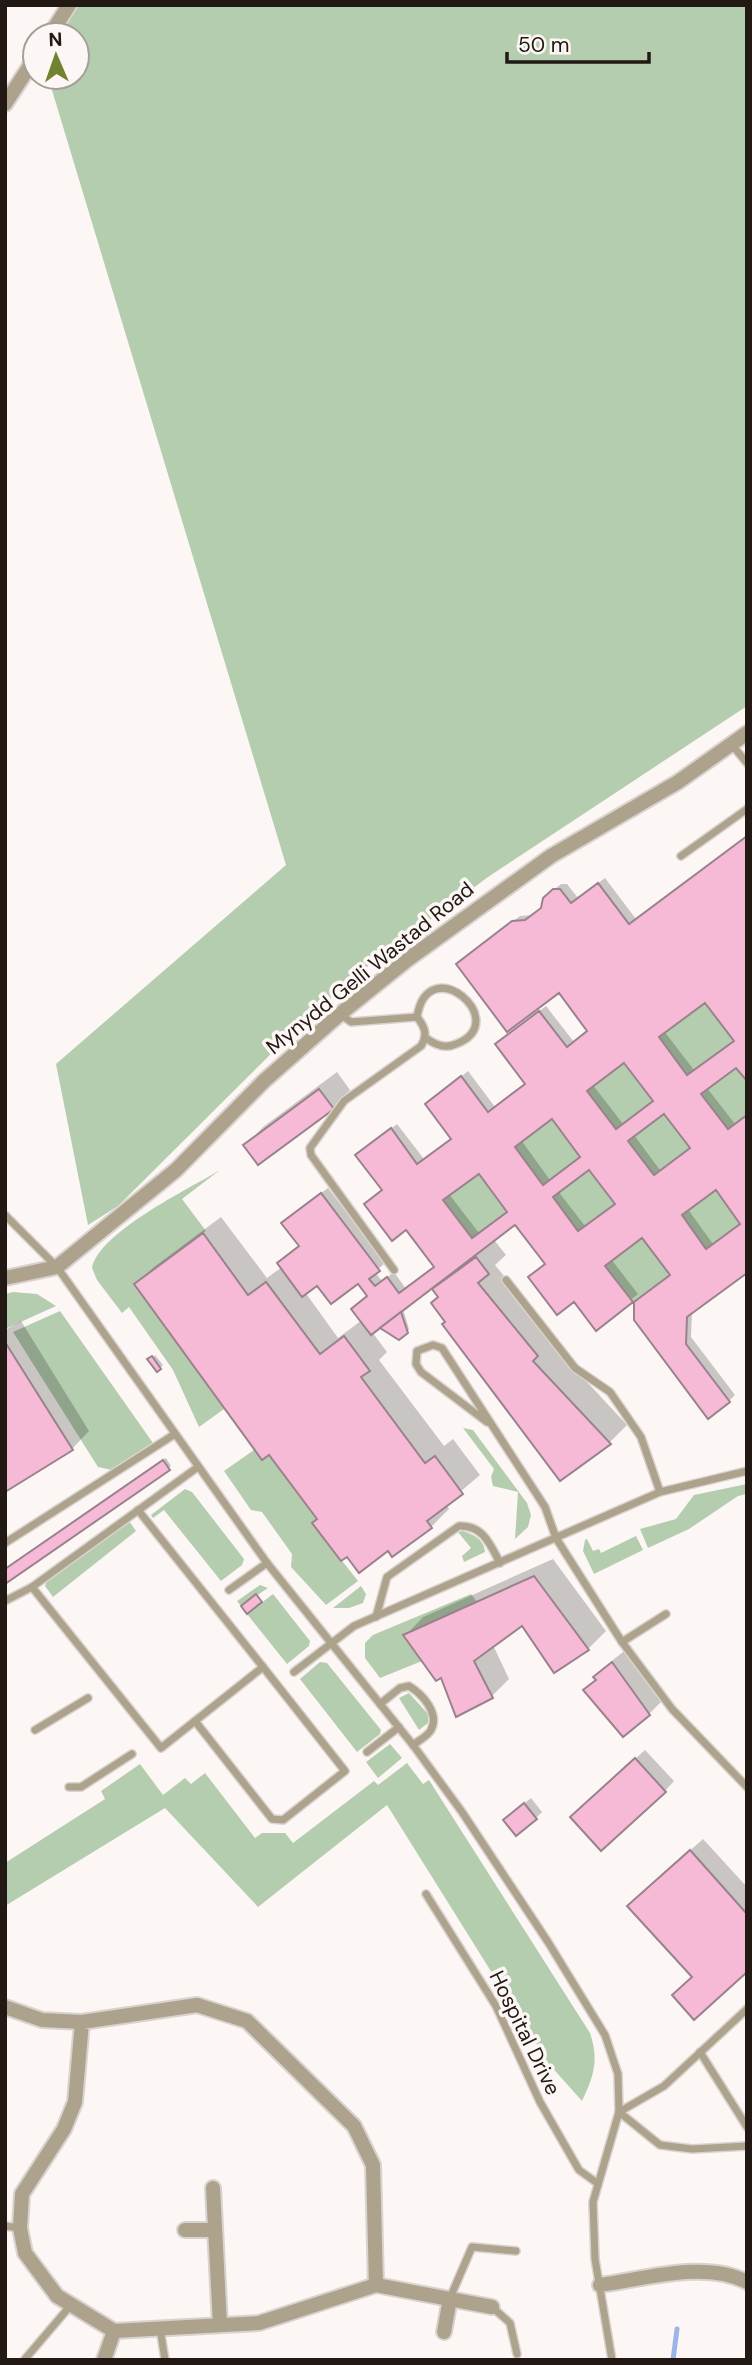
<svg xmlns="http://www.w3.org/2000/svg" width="752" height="2365" viewBox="0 0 752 2365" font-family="'DM Sans',sans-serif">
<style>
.green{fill:#b5cdaf}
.shadow{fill:#0003;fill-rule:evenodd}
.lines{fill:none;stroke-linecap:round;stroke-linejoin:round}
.stream{stroke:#9cb5e7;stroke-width:5}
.building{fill:#f6bad6;stroke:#9a828d;stroke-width:2;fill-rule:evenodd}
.service-casing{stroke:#d9d3d0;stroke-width:10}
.minor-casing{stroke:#d9d3d0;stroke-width:18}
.service{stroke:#ada28b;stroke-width:7}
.minor{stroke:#ada28b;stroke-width:14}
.labels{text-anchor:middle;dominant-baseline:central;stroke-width:7;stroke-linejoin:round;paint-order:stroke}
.street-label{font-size:21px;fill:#221814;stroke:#fcf7f4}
</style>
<rect width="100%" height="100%" fill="#fcf7f4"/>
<g class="green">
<polygon points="69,5 747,5 747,706 488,877 359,973 297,1028 118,1206 88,1225 56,1064 286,865 48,77 77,77 77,35 50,35"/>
<polygon points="705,1003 734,1041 687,1075 659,1037"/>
<polygon points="624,1063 653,1101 616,1129 587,1091"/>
<polygon points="736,1068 747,1081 747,1115 728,1129 701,1094"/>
<polygon points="664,1114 690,1148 654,1175 628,1141"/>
<polygon points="552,1119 580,1157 543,1185 515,1147"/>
<path d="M220,1170L182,1199L206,1231L134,1284L224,1409L199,1427L173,1370L129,1307L122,1313L97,1280L92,1268C99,1232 189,1189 220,1170Z"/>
<polygon points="589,1170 615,1204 578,1231 553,1197"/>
<polygon points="479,1174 507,1212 472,1238 443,1200"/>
<polygon points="716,1190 740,1224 706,1249 682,1215"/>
<polygon points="642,1238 670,1275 634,1302 605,1266"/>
<polygon points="13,1292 37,1294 56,1306 5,1329 5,1294"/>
<polygon points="60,1311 153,1443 112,1470 98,1467 13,1332"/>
<polygon points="463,1428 473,1430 527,1503 531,1515 528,1527 515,1539 518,1492 493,1486 491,1477 494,1469"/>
<polygon points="254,1450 262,1460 269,1455 317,1519 312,1523 358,1581 326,1605 291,1567 292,1554 262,1512 251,1510 224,1471"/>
<polygon points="747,1484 747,1494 738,1496 689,1529 648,1548 640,1529 676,1519 694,1495"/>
<polygon points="185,1489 192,1492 244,1559 242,1565 221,1581 164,1510 153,1518 151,1515"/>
<polygon points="129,1521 136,1531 53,1597 45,1586 47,1580"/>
<path d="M463,1531C474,1535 484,1539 485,1552L464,1562L462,1556L471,1548L458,1532Z"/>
<polygon points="636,1536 643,1550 594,1574 583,1551 585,1540 587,1539 593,1551 599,1549 601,1553"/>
<polygon points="260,1585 268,1588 241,1606 237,1601"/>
<polygon points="361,1586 366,1594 363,1603 349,1608 333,1608"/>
<polygon points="273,1594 310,1641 309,1646 287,1664 247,1614"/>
<polygon points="471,1594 477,1602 404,1635 422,1661 380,1678 365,1658 365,1643 373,1635"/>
<polygon points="320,1662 327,1663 381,1730 380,1734 357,1752 300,1679"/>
<polygon points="409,1693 428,1714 428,1723 419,1730 399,1698"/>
<polygon points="390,1744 402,1758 378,1778 366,1762"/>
<path d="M407,1763L423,1784L429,1780L590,2033C599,2060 594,2076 582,2101L549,2064L387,1805L258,1907L165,1808L5,1906V1863L105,1799L101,1791L140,1764L163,1795L185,1778L191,1784L205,1773L255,1838L262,1833H285L293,1843L374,1781L378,1785Z"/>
</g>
<g class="shadow">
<path d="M747,837L737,1065L707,1088L735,1124L747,1115V1271L692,1311L691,1337L735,1395L729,1401L635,1320L672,1274L643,1235L611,1259L638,1294L596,1328L516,1223L495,1241L506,1255L495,1265L555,1337L550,1342L627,1425L610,1442L560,1478L447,1322L440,1297V1281L403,1309L409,1329L407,1332L388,1323L372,1332L387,1352L379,1360L444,1446L453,1439L480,1475L446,1504L449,1509L431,1527L393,1555L388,1549L347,1554L136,1284L154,1267L221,1217L267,1278L282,1267L300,1246L289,1217L328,1188L385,1263L375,1272L382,1281L394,1272L406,1289L435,1266L384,1189L364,1149L397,1124L424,1159L452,1138L427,1104L468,1071L495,1107L527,1083L504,1038L546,1006L574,1042L589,1030L559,991L464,958L520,916L533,915L543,907L551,892L561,884H567L578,898L605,878L636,919ZM706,1001L735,1040L694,1070L664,1031ZM625,1060L655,1100L623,1124L593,1085ZM664,1112L691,1147L660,1170L634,1135ZM552,1117L582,1156L550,1180L521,1140ZM590,1167L616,1203L585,1226L558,1191ZM479,1171L509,1211L479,1233L449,1194ZM716,1188L742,1223L713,1244L687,1208ZM358,1281L369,1295L362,1320L338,1338L305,1292L317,1283Z"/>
<polygon points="337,1072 350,1090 333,1108 246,1145 263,1127"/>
<polygon points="21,1321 89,1431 72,1449 5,1490 5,1330"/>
<polygon points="155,1355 163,1365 160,1368 150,1360"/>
<polygon points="166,1458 171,1466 168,1468 5,1570"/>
<polygon points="553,1559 606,1631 588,1649 555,1671 522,1623 493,1645 509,1679 491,1697 442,1675 406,1635 423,1617"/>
<polygon points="631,1646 667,1696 649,1714 614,1727 586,1690 614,1659"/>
<polygon points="645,1750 674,1781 665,1791 582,1808"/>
<polygon points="531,1798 542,1812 536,1818 511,1814"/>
<polygon points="703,1839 747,1887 747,1970 694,1977 642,1894"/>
</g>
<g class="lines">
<polyline class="stream" points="673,2360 677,2329"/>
</g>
<g class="building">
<path d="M747,836V1081L736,1068L701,1094L728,1129L747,1115V1273L687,1317L686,1344L730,1402L708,1419L634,1320V1302L670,1275L642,1238L605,1266L633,1302L596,1331L574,1302L557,1315L528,1277L545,1264L515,1225L371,1335L351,1309L367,1296L358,1284L331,1304L317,1286L302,1297L277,1263L299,1246L281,1223L321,1193L380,1271L369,1279L375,1286L387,1277L399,1293L434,1267L406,1230L392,1241L364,1204L382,1190L355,1155L391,1128L417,1164L451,1139L425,1104L461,1076L488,1112L525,1084L495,1044L539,1011L567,1047L587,1031L559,993L507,1032L456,964L512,921L525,920L541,908L543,898L553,889H560L571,903L598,883L629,924ZM705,1003L734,1041L687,1075L659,1037ZM624,1063L653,1101L616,1129L587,1091ZM664,1114L690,1148L654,1175L628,1141ZM552,1119L580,1157L543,1185L515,1147ZM589,1170L615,1204L578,1231L553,1197ZM479,1174L507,1212L472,1238L443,1200ZM716,1190L740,1224L706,1249L682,1215Z"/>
<polygon points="319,1089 334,1109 258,1165 243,1145"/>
<polygon points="203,1233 248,1295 266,1282 320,1354 344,1336 370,1371 361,1377 425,1463 435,1456 463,1494 427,1521 432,1528 392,1557 388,1551 359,1573 347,1557 341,1561 312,1523 317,1519 269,1455 262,1460 134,1284"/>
<polygon points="476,1257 489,1274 478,1283 538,1356 533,1361 611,1444 560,1481 442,1324 445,1322 431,1303 438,1297 432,1289"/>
<polygon points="401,1312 408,1333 399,1340 380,1328"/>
<polygon points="5,1342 73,1450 5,1492"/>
<polygon points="152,1356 161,1369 157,1372 147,1359"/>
<polygon points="163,1460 170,1470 5,1584 5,1569"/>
<polygon points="534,1576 589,1650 554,1673 522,1626 474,1661 493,1698 456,1717 441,1678 436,1681 403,1635"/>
<polygon points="256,1594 262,1602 247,1614 241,1606"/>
<polygon points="612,1662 650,1715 623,1737 583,1690 596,1680 593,1677"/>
<polygon points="635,1758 666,1792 601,1851 570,1817"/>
<polygon points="524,1803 537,1819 516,1836 503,1820"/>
<polygon points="690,1850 747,1914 747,1972 694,2020 672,1995 692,1977 627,1906"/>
</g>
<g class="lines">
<defs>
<g id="service">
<polyline points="732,745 747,763"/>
<polyline points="681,856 747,809"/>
<path d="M340,1014L351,1022L417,1017C425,1027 428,1035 421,1046L344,1101L310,1148L311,1155L394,1270"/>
<path d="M417,1017C428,948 514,1022 456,1044C445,1049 435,1045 426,1038"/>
<polyline points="5,1215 57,1267 267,1563 413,1745 462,1812 548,1942 605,2035 618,2074 619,2112 593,2202 595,2259 612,2360"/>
<polyline points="506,1280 575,1368 610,1392 641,1437 660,1492"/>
<polyline points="487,1422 421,1372 416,1364 417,1351 433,1345 442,1348 545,1507 556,1538 622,1642 672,1709 747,1787"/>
<polyline points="5,1543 175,1434"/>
<polyline points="32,1587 161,1748 263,1667 138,1510"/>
<polyline points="229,1590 267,1563"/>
<polyline points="5,1601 32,1587 198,1467"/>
<path d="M376,1617L387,1577L459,1526C483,1525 490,1544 500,1563"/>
<polyline points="622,1642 666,1614"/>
<polyline points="294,1672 354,1626 660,1492 747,1471"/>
<path d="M380,1704L400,1688L409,1686C422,1694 440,1713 431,1730C428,1736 418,1741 413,1745"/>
<polyline points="195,1721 272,1819 283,1820 345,1771 263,1667"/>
<polyline points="35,1730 88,1698"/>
<polyline points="367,1752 399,1727"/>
<polyline points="69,1787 81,1787 132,1754"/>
<polyline points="426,1894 496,2006 540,2102 579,2170 597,2183"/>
<polyline points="700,2052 747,2127"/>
<polyline points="619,2112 664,2086 747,2009"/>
<polyline points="619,2112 660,2145 692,2149 747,2146"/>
<polyline points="5,2226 20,2228"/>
<polyline points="450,2298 472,2247 516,2251"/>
<polyline points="492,2307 510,2323 517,2354"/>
<polyline points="160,2328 165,2360"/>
<polyline points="25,2359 71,2305"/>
</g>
<g id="minor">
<polyline points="50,35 69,5"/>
<polyline points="5,104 35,58"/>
<polyline points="5,1278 57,1267 176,1170 264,1081 340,1014 407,960 551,856 678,782 747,733"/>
<polyline points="5,2007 42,2020 82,2022"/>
<polyline points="213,2188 220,2325"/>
<polyline points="185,2230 215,2230"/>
<path d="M600,2285C645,2279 705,2260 747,2282"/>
<polyline points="114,2331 57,2296 25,2253 20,2228 22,2194 64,2129 75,2102 82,2022 197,2005 247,2021 354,2126 373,2165 376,2285"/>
<polyline points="114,2331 259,2323 376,2285 492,2307"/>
<polyline points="444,2332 450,2299"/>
<polyline points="104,2360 114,2331"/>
</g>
</defs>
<use href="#service" class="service-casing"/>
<use href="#minor" class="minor-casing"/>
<use href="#service" class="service"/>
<use href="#minor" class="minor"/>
</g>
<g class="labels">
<g class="street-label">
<text transform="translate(370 968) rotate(-39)">Mynydd Gelli Wastad Road</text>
<text transform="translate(525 2033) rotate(64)">Hospital Drive</text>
</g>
</g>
<rect width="752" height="2365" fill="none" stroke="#221814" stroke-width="14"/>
<g transform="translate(56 56) rotate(358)"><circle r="33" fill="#fcf7f4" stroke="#a59e9a" stroke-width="2"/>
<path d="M0-5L12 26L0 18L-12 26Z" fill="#718231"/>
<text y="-10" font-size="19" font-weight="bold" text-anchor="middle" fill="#221814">N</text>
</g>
<path d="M507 52v10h142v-10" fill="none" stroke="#221814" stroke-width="3.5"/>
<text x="518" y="52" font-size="21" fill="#221814" stroke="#fcf7f4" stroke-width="5" paint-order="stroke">50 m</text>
</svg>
